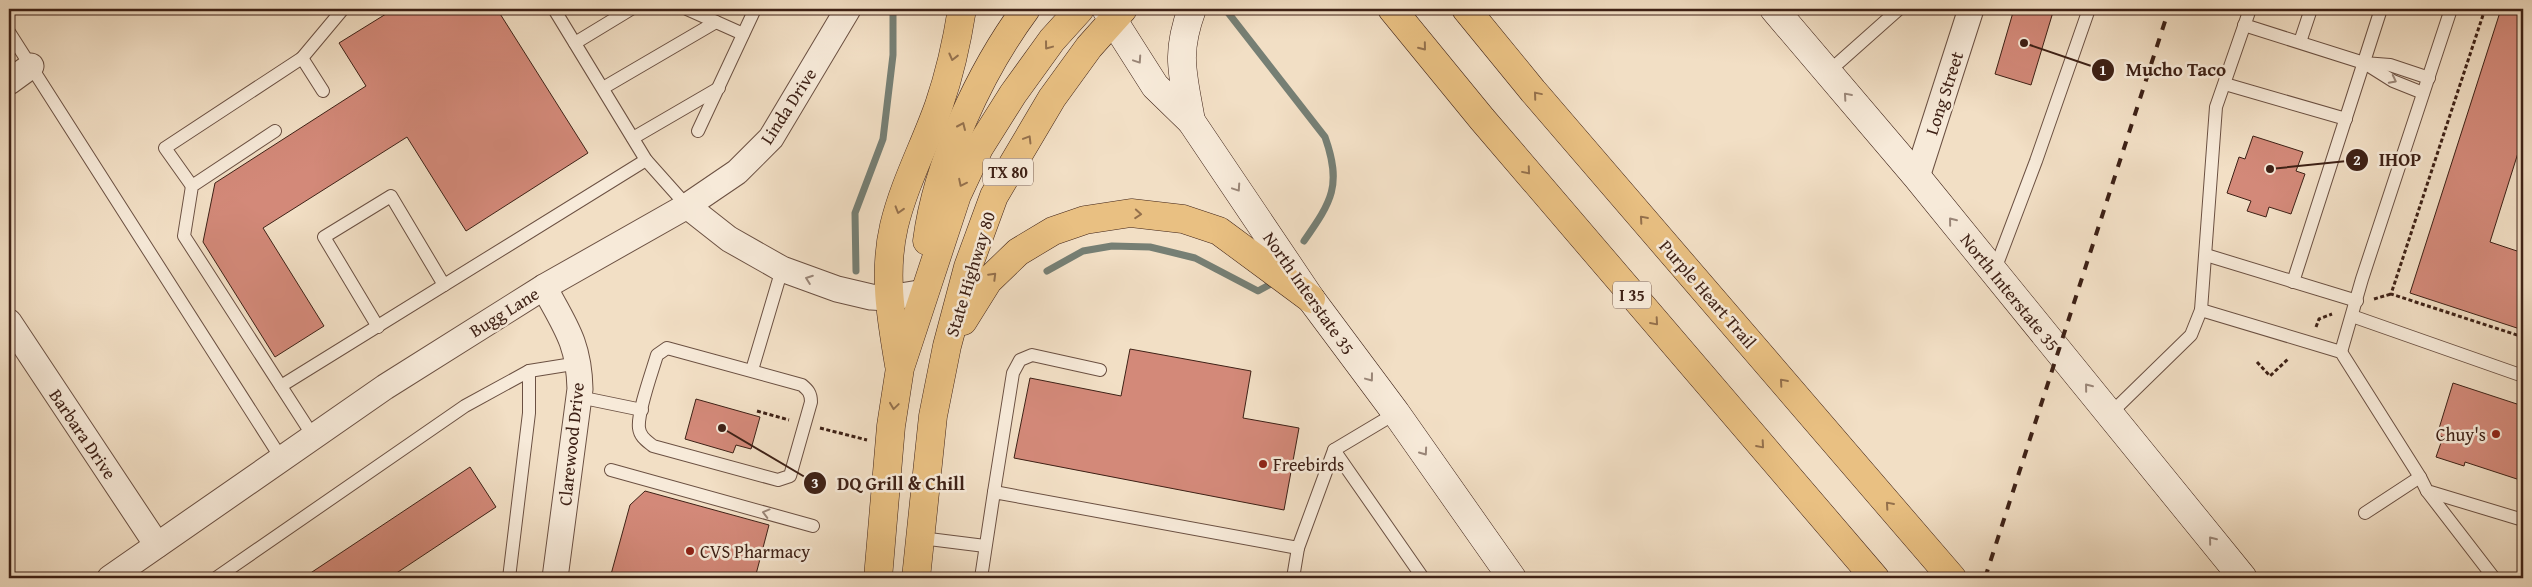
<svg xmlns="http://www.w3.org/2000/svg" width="2532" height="587" viewBox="0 0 2532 587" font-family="'Gentium Book Plus',serif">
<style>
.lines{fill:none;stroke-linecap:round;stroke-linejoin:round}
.stream{stroke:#767f74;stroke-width:7}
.building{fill:#d38979;stroke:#3e2116}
.lane-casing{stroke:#6b5042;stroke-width:14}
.street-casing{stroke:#6b5042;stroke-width:27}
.secondary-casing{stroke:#3e2116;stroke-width:29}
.primary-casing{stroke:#3e2116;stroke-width:29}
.highway-casing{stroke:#3e2116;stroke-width:29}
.path{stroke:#3e2116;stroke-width:3;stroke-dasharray:4 2.5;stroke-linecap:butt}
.lane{stroke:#f7ead9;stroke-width:12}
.street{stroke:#f7ead9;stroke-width:25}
.secondary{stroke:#f7ead9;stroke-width:28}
.primary{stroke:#e9c082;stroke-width:28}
.highway{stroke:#e9c082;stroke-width:28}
.rail{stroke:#3e2116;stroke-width:4;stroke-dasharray:9 9;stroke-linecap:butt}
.oneway{stroke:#94704c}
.oneway2{stroke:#9a8678}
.poi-dot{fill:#8f2418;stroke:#f7ead9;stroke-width:2}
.labels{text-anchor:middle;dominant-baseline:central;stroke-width:5;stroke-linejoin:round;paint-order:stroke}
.shield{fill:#f7ead9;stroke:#765d50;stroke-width:1}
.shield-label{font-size:16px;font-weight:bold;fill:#3e2116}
.street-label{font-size:18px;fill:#3e2116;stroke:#f7ead9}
.poi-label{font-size:18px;fill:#3e2116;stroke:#f7ead9;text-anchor:start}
.leader{fill:none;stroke:#3e2116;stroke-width:2}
.callout-dot{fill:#3e2116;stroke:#f7ead9;stroke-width:2}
.mark-label{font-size:15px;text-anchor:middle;font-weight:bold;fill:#fff}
.callout-label{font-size:19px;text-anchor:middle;font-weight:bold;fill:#3e2116;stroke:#f7ead9;stroke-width:5;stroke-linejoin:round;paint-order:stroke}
</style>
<rect width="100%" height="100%" fill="#f2dfc5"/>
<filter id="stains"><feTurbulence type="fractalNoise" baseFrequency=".004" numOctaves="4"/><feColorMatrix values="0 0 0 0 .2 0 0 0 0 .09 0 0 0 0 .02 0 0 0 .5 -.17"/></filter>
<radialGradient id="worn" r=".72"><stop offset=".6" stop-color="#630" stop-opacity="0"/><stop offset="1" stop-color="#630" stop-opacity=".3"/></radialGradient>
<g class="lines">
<g class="stream">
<path d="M1226,10L1325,137C1342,185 1332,201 1304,241"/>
<polyline points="856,271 855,213 883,139 893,55 893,9"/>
<polyline points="1047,271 1083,251 1112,246 1150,247 1195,258 1258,291 1269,285"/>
</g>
</g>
<g class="building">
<polygon points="394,9 497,9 588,153 466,231 407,137 263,228 324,326 275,357 203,242 215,183 366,86 339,43"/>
<polygon points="2014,9 2042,9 2053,12 2031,85 1995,74"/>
<polygon points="2501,9 2523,9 2523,137 2490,242 2523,253 2523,330 2410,293"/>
<polygon points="2253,136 2303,152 2296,171 2305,174 2291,214 2269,207 2266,217 2247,211 2251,201 2227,193 2239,157 2245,159"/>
<polygon points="1130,349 1251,371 1243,418 1299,428 1284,510 1014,458 1030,378 1121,396"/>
<polygon points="2453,383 2523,406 2523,481 2465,462 2464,466 2436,457 2443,437 2437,435"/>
<polygon points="696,399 760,417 751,449 736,445 733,453 685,439"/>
<polygon points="470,467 496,507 389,578 303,578"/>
<polygon points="645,491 769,525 755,578 610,578 630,505"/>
</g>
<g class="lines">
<defs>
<g id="lane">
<polyline points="554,9 646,160 687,206"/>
<polyline points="687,9 743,34"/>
<polyline points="2244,25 2364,63 2390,65 2429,78"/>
<polyline points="9,32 281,458"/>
<polyline points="2300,42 2311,9"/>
<polyline points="575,43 631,9"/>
<polyline points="302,58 323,91"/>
<polyline points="2366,64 2393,81 2423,93"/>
<polyline points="1827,73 1899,9"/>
<polyline points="2225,84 2346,119"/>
<polyline points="603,88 716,22"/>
<polyline points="275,131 192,186 184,236 313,436"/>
<polyline points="698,131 755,9"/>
<polyline points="633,138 719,88"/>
<polyline points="192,186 165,148 302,58 343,9"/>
<polyline points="2206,255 2357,301"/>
<polyline points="1994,272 2036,161 2089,9"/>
<polyline points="2293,282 2381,9"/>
<polyline points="2201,310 2341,352 2420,477 2427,491 2523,520"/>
<polyline points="2352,316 2523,376"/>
<polyline points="378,327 324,237 391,196 444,285"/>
<path d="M667,348L802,385C808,390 811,393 811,402L790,476L778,480L653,446C647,441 640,437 639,428C637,413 652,372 657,355Z"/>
<polyline points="2341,352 2362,279 2451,9"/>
<polyline points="752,370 782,269"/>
<polyline points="281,386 646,160"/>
<polyline points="579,397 642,410"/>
<polyline points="2110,414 2191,335 2201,310 2216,107 2250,9"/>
<polyline points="1334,450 1423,578"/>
<polyline points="611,470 813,526"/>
<polyline points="2427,491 2494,578"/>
<polyline points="994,492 1013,373 1020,360 1032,355 1100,370"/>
<polyline points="2365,513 2420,477"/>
<polyline points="921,538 985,546"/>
<polyline points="216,578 465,406 529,371 579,363"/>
<polyline points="509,578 529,413 529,371"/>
<polyline points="981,578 994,492 1298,548 1334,450 1396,413"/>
<polyline points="1293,578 1298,548"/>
</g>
<g id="street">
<polyline points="9,82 31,66"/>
<polyline points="1917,177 1971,9"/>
<polyline points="687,206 729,239 782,269 837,289 871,297 888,298 925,292"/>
<path d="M544,287C565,326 579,343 580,389L555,578"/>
<polyline points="9,322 157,545"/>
<polyline points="110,578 385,387 544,287 687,206 737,172 771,138 848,9"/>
</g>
<g id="secondary">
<polyline points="1106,9 1155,86 1191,121 1311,299 1396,413 1512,578"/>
<polyline points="1774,9 1917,177 2243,578"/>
<path d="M1191,121C1183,74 1175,55 1192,9"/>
</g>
<g id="primary">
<path d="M927,241C937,164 980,71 1026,9"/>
<polyline points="963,321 988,281 1018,252 1053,231 1085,220 1131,213 1183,219 1219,231 1311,299"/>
<path d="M899,365C891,318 883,273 894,226C904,184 925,145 939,105C950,73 957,41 962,9"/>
<polyline points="878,578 891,426 900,368 957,195 979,148 1013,94 1052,40 1080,9"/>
<polyline points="916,578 933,416 947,346 968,267 994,196 1052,98 1089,47 1123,9"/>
</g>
<g id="highway">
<polyline points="1392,9 1482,119 1875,578"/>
<polyline points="1466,9 1533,91 1952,578"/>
</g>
</defs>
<use href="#lane" class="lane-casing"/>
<use href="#street" class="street-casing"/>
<use href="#secondary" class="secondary-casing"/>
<use href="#primary" class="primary-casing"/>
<use href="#highway" class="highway-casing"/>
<g class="path">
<polyline points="2485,9 2391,294 2523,337"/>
<polyline points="2374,299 2391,294"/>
<polyline points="2316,327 2319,319 2332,314"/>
<polyline points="2257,362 2270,376 2288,359"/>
<polyline points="757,411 789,420"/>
<polyline points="820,428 867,440"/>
</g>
<use href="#lane" class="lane"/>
<use href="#street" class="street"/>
<use href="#secondary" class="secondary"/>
<use href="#primary" class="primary"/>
<use href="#highway" class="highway"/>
<polyline class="rail" points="1985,578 2169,9"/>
</g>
<defs><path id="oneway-chevron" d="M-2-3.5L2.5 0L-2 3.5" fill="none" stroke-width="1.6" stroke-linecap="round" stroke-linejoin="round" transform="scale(1.25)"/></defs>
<g class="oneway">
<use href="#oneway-chevron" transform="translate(1048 46) rotate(127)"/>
<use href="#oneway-chevron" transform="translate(1423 47) rotate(51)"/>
<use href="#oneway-chevron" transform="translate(953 57) rotate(104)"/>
<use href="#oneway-chevron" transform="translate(1537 95) rotate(-130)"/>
<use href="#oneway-chevron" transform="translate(962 126) rotate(-66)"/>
<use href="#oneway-chevron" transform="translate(1028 139) rotate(-59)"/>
<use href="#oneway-chevron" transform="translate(1527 171) rotate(50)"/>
<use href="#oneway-chevron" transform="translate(962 183) rotate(116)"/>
<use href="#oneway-chevron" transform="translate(899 210) rotate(107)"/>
<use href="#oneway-chevron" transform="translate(1138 214) rotate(4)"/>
<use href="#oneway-chevron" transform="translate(1643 219) rotate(-131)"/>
<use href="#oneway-chevron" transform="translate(993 276) rotate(-45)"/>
<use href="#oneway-chevron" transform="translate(1655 322) rotate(49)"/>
<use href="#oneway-chevron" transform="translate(1783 382) rotate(-131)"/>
<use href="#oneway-chevron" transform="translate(894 406) rotate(98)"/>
<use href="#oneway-chevron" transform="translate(1761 445) rotate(49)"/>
<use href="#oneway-chevron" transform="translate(1889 505) rotate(-131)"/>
</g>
<g class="oneway2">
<use href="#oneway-chevron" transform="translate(1138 60) rotate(56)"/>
<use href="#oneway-chevron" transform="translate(2393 80) rotate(27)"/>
<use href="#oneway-chevron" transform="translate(1847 96) rotate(-131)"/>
<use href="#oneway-chevron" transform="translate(1237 188) rotate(56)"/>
<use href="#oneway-chevron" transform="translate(1952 221) rotate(-129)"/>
<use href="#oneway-chevron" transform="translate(809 279) rotate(-160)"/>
<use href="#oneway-chevron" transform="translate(1370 378) rotate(53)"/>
<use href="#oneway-chevron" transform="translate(2088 387) rotate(-129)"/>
<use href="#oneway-chevron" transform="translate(1424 452) rotate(55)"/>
<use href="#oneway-chevron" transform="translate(766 513) rotate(-165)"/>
<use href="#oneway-chevron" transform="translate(2212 540) rotate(-129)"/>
</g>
<g class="poi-dot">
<circle cx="2496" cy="434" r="5"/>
<circle cx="1263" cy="464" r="5"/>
<circle cx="690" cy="551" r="5"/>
</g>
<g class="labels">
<g class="shield">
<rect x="983" y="158.5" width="50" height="27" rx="4"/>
<rect x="1613" y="281.5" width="38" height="27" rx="4"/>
</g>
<g class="shield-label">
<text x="1008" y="172">TX 80</text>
<text x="1632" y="295">I 35</text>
</g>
<g class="street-label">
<text transform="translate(1944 93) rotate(-72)">Long Street</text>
<text transform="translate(788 106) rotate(-57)">Linda Drive</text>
<text transform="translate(970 274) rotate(-73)">State Highway 80</text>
<text transform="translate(2010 292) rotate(51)">North Interstate 35</text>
<text transform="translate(1309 293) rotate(55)">North Interstate 35</text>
<text transform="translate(1708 294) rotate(49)">Purple Heart Trail</text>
<text transform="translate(504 312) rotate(-32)">Bugg Lane</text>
<text transform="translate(83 434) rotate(56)">Barbara Drive</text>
<text transform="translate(571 444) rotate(-84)">Clarewood Drive</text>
</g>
<g class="poi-label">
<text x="2486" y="434" text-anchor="end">Chuy's</text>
<text x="1273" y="464">Freebirds</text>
<text x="700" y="551">CVS Pharmacy</text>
</g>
</g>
<path class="leader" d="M2024 43L2103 70M2270 169L2357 160M722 428L815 483"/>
<g class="callout-dot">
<circle cx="2024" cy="43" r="5"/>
<circle cx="2270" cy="169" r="5"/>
<circle cx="722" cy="428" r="5"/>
<circle cx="2103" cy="70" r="12"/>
<circle cx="2357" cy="160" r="12"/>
<circle cx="815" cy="483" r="12"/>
</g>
<g class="mark-label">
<text x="2103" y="75">1</text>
<text x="2357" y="165">2</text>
<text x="815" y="488">3</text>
</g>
<g class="callout-label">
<text x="2176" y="76">Mucho Taco</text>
<text x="2400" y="166">IHOP</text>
<text x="901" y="490">DQ Grill &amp; Chill</text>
</g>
<rect width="2532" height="587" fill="none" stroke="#f2dfc5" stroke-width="30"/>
<rect x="10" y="10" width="2512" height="567" fill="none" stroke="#3e2116" stroke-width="2.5"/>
<rect x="15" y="15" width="2502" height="557" fill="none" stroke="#3e2116"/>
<rect width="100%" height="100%" filter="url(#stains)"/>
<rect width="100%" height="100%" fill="url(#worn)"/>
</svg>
